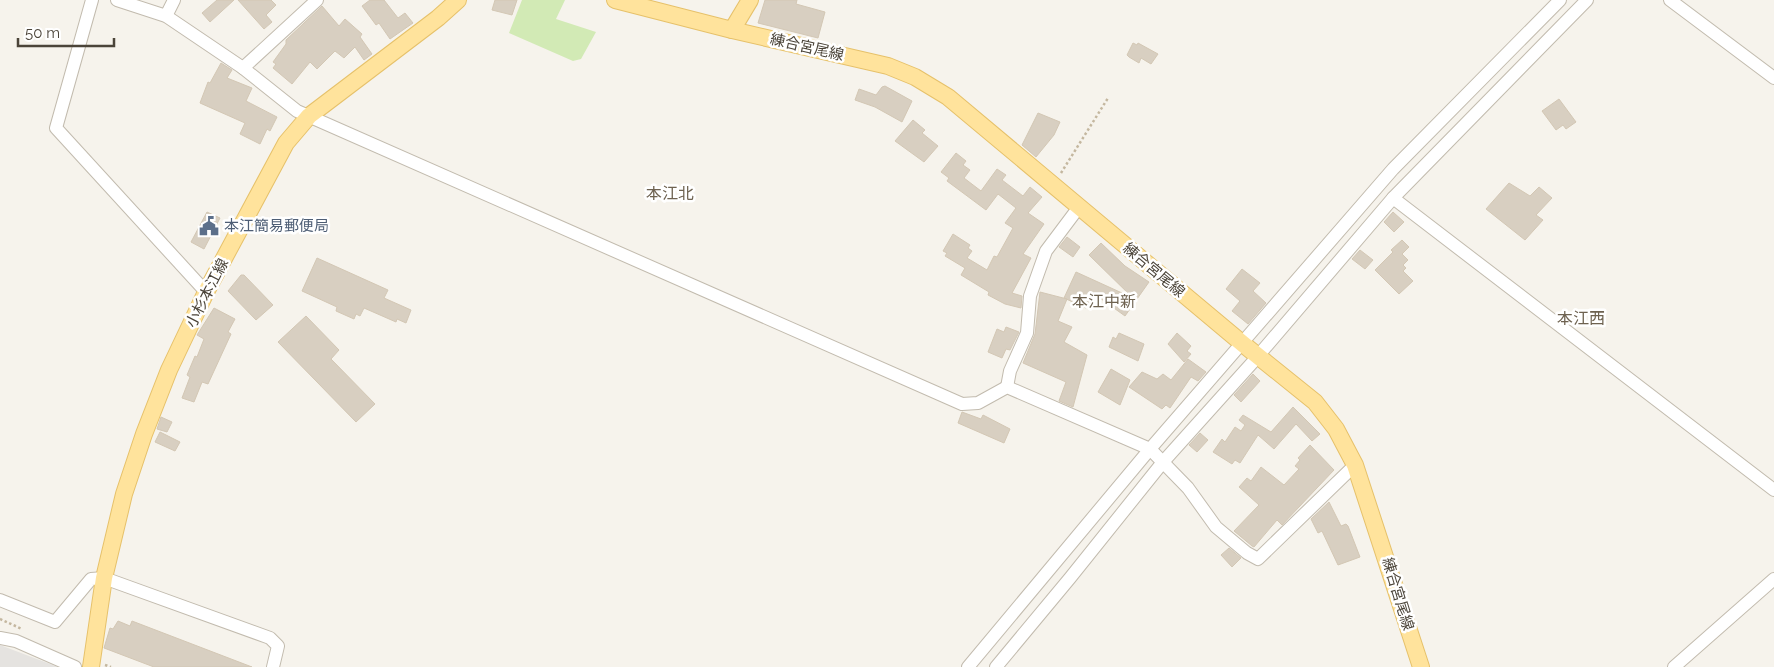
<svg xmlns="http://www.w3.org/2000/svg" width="1774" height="667" viewBox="0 0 1774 667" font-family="Raleway,'Noto Sans JP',sans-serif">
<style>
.green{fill:#d2eab5}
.parking{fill:#e5e3e0}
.building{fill:#d8cfc1;stroke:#d3c7b4}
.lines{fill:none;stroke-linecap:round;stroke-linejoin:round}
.minor-casing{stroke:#c2bbae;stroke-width:14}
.major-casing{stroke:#e6c16a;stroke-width:18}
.path{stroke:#c4b79f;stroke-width:2.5;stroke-dasharray:2.5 2.5;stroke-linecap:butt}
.minor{stroke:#fff;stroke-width:12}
.major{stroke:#ffe39c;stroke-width:16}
.labels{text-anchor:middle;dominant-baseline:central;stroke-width:5;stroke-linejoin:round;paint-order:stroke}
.street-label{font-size:15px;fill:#4b4439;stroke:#fff}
.service-label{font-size:15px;fill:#4e5e75;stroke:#fff;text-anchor:start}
.neighbourhood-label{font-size:16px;fill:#6e6250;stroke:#fff}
</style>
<rect width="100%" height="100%" fill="#f6f3ec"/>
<polygon class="green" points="522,0 565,0 556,19 596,32 581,59 573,61 509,33"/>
<polygon class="parking" points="0,645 58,667 0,667"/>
<g class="building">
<polygon points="217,0 234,0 210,22 202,13"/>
<polygon points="238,0 271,0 276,5 266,15 272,22 264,29"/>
<polygon points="370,0 384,0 398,18 405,13 413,23 390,39 379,23 376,25 362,6"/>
<polygon points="495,0 517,0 512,15 492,10"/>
<polygon points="765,0 797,0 796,4 825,12 818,38 758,23"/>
<polygon points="322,6 339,26 345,19 362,34 360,37 372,54 364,60 355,47 344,58 335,51 317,69 310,62 292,84 273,68 276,64 273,62 286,44 286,40"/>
<polygon points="1133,43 1137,45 1138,43 1158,54 1151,64 1141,58 1139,63 1129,57 1127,55"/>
<polygon points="221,63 232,70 227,78 252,88 246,101 277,117 270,131 267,129 260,144 240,134 245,123 200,103 208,82 210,83"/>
<polygon points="885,86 912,101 902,122 875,107 855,100 859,89 876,95 882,87"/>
<polygon points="1559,99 1576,122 1566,129 1563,125 1556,130 1542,111"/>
<polygon points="1038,113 1060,122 1054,135 1036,157 1022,145"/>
<polygon points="913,120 925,130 922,133 938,146 924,162 895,141"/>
<polygon points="956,153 966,161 963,165 970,170 964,178 981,191 997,169 1006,175 1002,180 1023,196 1030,187 1042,197 1028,213 1044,224 1023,254 1031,258 1012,293 1022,296 1021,308 1005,304 988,295 989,292 961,275 965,268 945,256 947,253 943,251 953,234 970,245 968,248 972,251 967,258 987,270 994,256 997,257 1013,228 1005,223 1016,208 998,194 986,210 947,181 949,178 941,172"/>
<polygon points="1509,183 1530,196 1539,187 1552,198 1536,215 1543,220 1525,240 1486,209"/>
<polygon points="207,212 220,218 204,249 191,242"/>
<polygon points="1393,212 1404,222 1394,232 1384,222"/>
<polygon points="1067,237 1080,247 1073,257 1059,247"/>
<polygon points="1402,240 1409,247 1402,254 1408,260 1403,265 1406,268 1403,271 1413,281 1399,294 1375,270 1393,252 1391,250"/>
<polygon points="1101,243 1125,266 1149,282 1125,316 1093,293 1086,308 1064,298 1076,272 1133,298 1089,255"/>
<polygon points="1360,250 1373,260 1365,269 1352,259"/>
<polygon points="317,258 388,290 384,298 411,310 406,323 397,319 396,322 364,308 360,316 356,314 354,319 336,311 337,307 302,291"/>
<polygon points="1242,269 1260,283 1253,291 1266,303 1248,324 1232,311 1240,301 1226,289"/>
<polygon points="241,275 244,275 273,305 256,320 228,291"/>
<polygon points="1040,292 1067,299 1058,321 1072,327 1064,342 1087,355 1073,407 1059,401 1066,382 1023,363 1035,334"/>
<polygon points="214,308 235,319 228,332 231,334 208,384 202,382 194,402 182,398 190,377 187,375 195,356 197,357 204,339 197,335"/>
<polygon points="306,316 339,350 331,359 375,404 356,422 278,342"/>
<polygon points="1006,327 1019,332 1010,350 1006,349 1002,358 988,352 997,329 1004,332"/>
<polygon points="1119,333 1144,344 1138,361 1109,347 1113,337 1116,339"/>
<polygon points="1177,333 1191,346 1187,351 1191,354 1184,362 1168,344"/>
<polygon points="1188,359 1206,372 1198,381 1191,377 1170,408 1166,405 1162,409 1129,387 1142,372 1157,379 1163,374 1171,380"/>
<polygon points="1111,369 1130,380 1120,405 1098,392"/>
<polygon points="1253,374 1260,381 1241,402 1234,395"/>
<polygon points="1293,407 1320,434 1312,441 1296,424 1274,449 1258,435 1240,463 1235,460 1232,464 1213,452 1222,439 1225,442 1235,427 1241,431 1245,425 1239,420 1243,415 1271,432"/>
<polygon points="962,412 981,419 983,415 1010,429 1004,443 958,423"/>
<polygon points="161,417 172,422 167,432 157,429"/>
<polygon points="160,432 180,442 175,451 155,442"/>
<polygon points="1200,433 1208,440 1197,452 1189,445"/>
<polygon points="1310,445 1334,470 1282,525 1277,520 1254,547 1252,546 1234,531 1259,505 1239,487 1247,478 1251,481 1261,467 1284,485 1299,469 1295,466 1300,460 1298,458"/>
<polygon points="1329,502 1341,526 1346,524 1348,526 1360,557 1338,565 1322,531 1318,533 1311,519"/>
<polygon points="1229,548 1241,558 1232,567 1221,555"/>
<polygon points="118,621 130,626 132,621 252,667 154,667 104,648 110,628 113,629"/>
</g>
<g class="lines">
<defs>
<g id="minor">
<polyline points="92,0 56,128 206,292"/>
<polyline points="117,0 166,16 243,68 297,111 962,404 978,403 1007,387 1150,449 1188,488 1216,527 1247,553 1258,559 1355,465"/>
<polyline points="1670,0 1774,78"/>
<polyline points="166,16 174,0"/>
<polyline points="243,68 317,0"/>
<polyline points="1393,198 1774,490"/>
<polyline points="1007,387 1010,371 1027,333 1030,296 1046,251 1079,207"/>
<polyline points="0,600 55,622 91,579 104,578 270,638 278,646 273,667"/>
<polyline points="0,638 16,641 75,667"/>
<polyline points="968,667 1150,449 1393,169 1560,0"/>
<polyline points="996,667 1070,578 1163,462 1252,363 1393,198 1587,0"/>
<polyline points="1674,667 1774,579"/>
</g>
<g id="major">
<polyline points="615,0 732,30 888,66 915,77 948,97 1243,344 1315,402 1336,429 1355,465 1421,667"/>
<polyline points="732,30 750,0"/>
<polyline points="91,667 104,578 124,494 144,434 169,370 206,292 286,143 309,116 438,18 458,0"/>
</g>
</defs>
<use href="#minor" class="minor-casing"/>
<use href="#major" class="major-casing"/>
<g class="path">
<polyline points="1061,173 1108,98"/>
<polyline points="0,619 22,629"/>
<polyline points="105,665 111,667"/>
</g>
<use href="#minor" class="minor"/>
<use href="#major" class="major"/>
</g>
<defs>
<symbol id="civic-bare" viewBox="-9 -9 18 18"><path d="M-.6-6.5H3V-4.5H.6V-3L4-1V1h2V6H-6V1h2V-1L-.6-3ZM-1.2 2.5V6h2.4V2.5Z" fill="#5c6f8a" stroke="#fff" stroke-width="2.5" paint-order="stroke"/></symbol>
</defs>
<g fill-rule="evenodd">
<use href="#civic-bare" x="195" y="212" width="28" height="28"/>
</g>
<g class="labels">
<g class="street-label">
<text transform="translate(807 47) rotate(13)">練合宮尾線</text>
<text transform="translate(1154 270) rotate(40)">練合宮尾線</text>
<text transform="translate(207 293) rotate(-63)">小杉本江線</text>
<text transform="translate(1398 594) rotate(73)">練合宮尾線</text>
</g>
<g class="service-label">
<text x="224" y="226">本江簡易郵便局</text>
</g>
<g class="neighbourhood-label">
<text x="670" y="193">本江北</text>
<text x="1104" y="301">本江中新</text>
<text x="1581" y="318">本江西</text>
</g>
</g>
<path d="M18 38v8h96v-8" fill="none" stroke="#4b4439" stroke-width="2.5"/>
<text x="25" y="38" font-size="15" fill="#4b4439" stroke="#ffffff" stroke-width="4" paint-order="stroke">50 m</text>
</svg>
